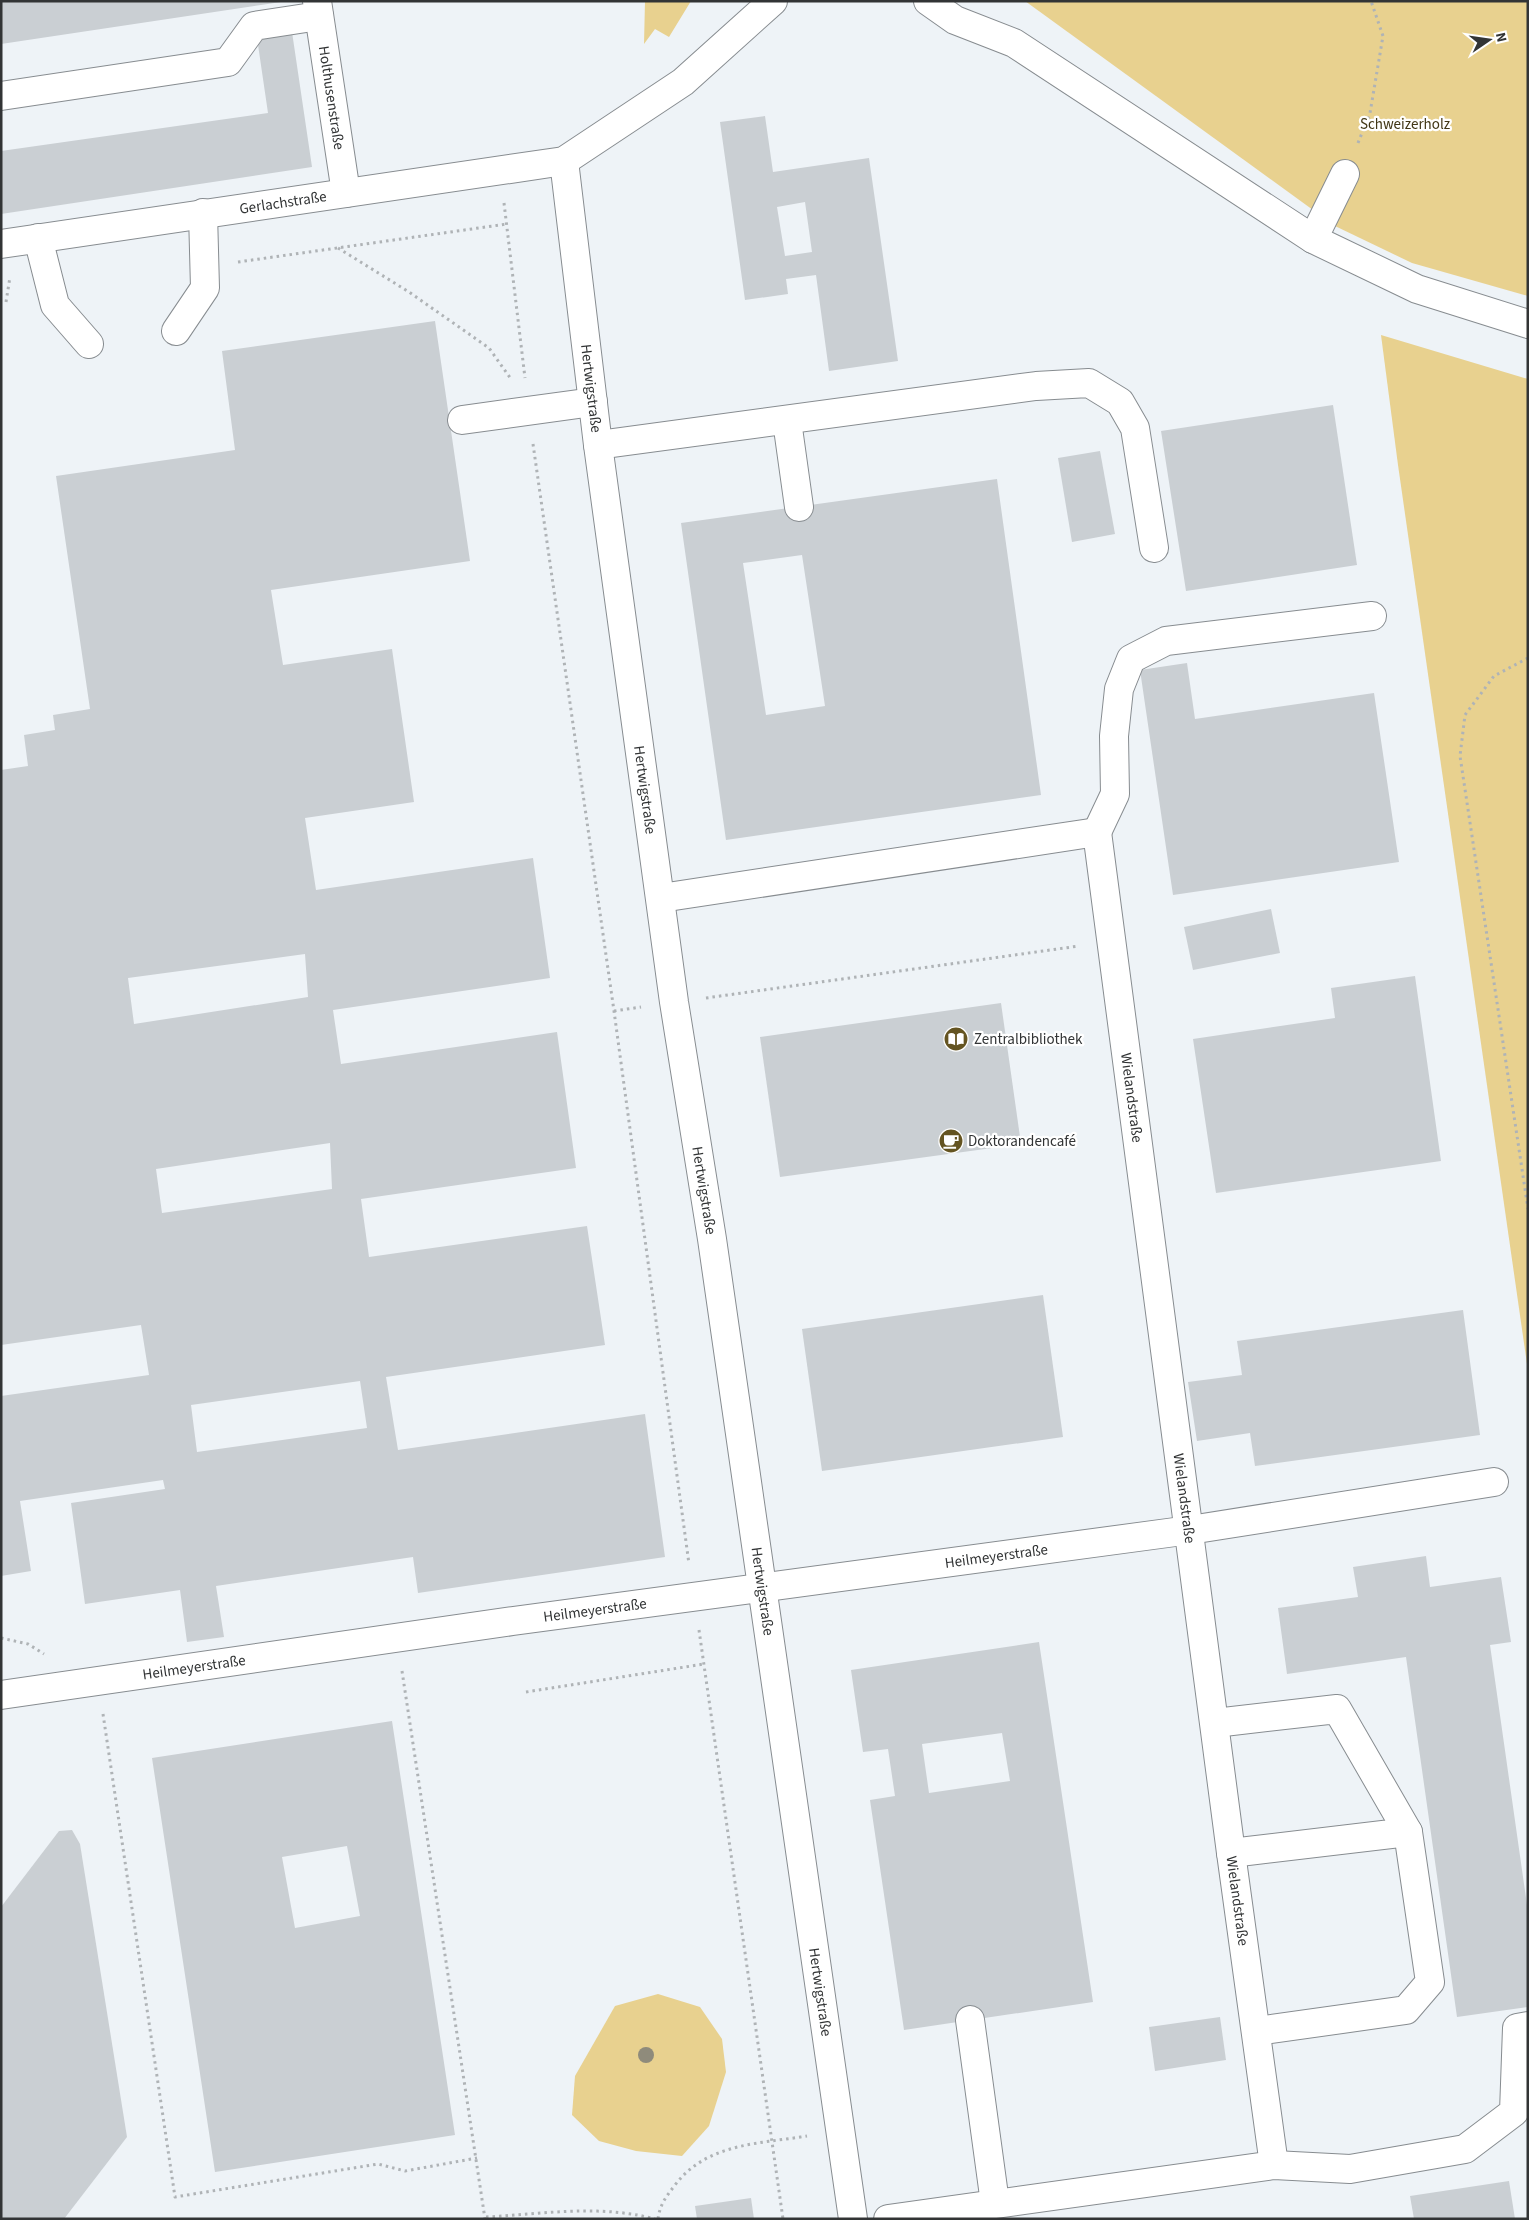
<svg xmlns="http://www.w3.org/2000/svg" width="1529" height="2220" viewBox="0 0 1529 2220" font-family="'Source Sans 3',sans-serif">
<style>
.green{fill:#e8d18f}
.building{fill:#cacfd3;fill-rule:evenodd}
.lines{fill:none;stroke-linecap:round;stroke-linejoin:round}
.minor-casing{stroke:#878c90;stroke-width:30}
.path{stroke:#afb3b6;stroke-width:3;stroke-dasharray:2.5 4;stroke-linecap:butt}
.minor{stroke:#fff;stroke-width:28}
.tree{fill:#8f8b7b}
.labels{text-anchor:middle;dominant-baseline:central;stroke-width:4.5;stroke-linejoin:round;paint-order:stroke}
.street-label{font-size:15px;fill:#323435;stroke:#fff}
.park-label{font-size:15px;fill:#413615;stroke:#fff}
.poi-label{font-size:15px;fill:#323435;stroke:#fff;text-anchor:start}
</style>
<rect width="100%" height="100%" fill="#eef3f7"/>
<g class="green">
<polygon points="645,1 691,1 669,37 655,29 644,44"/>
<polygon points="1025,1 1528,1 1528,296 1412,263 1335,226"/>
<polygon points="1381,335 1528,379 1528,1371 1398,465"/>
<polygon points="658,1994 700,2007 722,2039 726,2072 709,2126 682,2156 636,2151 599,2141 572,2115 575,2076 615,2006"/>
</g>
<g class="building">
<polygon points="1,1 281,1 281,2 1,44"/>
<polygon points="292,32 312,167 1,214 1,151 268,113 257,38"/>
<path d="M765,116L773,172L869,158L898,361L829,371L816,275L786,279L788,294L745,300L720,122ZM805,202L812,252L785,256L777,207Z"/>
<path d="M435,321L470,561L271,590L283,665L392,649L414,802L305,818L316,890L533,858L550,978L333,1010L341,1064L557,1032L576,1168L361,1199L369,1257L587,1226L605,1345L386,1377L398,1450L645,1414L665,1557L418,1593L413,1557L216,1586L224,1637L187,1642L180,1590L85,1604L71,1503L165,1489L163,1480L20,1501L31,1571L1,1576V1396L149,1375L141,1325L1,1345V770L28,766L24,735L55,730L53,715L90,709L56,476L235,450L222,351ZM305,954L308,997L134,1024L128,978ZM330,1143L332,1189L162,1213L156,1169ZM360,1381L367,1428L197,1452L191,1405Z"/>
<polygon points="1333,405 1357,565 1186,591 1161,431"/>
<polygon points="1100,451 1115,534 1072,542 1058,458"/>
<path d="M997,479L1041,795L726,840L681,523ZM802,555L825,706L766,715L743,563Z"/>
<polygon points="1187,663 1195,719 1374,693 1399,862 1173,895 1140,670"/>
<polygon points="1271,909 1280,953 1193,970 1184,927"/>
<polygon points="1415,976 1441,1161 1216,1193 1193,1039 1335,1018 1331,988"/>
<polygon points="1001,1003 1021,1144 780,1177 760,1037"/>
<polygon points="1043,1295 1063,1437 822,1471 802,1329"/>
<polygon points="1463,1310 1480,1435 1255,1466 1250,1433 1197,1441 1188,1382 1242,1375 1237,1341"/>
<polygon points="1426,1556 1430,1587 1501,1577 1511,1642 1490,1645 1528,1912 1528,2007 1457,2017 1406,1657 1287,1674 1278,1608 1358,1597 1353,1567"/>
<path d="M1039,1642L1093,2002L904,2030L870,1800L895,1796L888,1749L863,1752L851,1670ZM1002,1733L1010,1781L929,1793L922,1744Z"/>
<path d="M392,1721L455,2135L215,2172L152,1758ZM347,1846L360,1916L295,1928L282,1857Z"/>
<polygon points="72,1830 80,1844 127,2137 64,2219 1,2219 1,1907 59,1831"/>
<polygon points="1220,2017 1226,2060 1155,2071 1149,2027"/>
<polygon points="1509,2181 1515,2219 1414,2219 1410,2196"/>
<polygon points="751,2198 754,2219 697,2219 695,2206"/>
</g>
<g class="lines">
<defs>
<g id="minor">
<path id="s1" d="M317,1L346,193"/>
<polyline points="928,1 955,20 1014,43 1313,239 1417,289 1528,324"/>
<polyline points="1,96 228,62 254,26 319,16"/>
<path id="s2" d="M564,161L598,445L674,1002L712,1239L853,2219"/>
<polyline points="38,238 55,305 89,344"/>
<polyline points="1313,239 1345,174"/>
<path id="s3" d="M1,244L564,161L683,82L773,1"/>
<polyline points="176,331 205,288 203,213"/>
<polyline points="462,420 593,402"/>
<polyline points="787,421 799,507"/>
<polyline points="598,445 1036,386 1089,383 1120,402 1135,428 1154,548"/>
<path id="s4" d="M1097,832L1231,1853L1274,2165"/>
<polyline points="1097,832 1115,794 1114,736 1119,689 1131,659 1166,641 1372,616"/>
<polyline points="661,898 1097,832"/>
<path id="s5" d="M1,1695L513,1621L1190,1530L1494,1482"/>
<polyline points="1215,1723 1337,1709 1408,1832 1231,1853"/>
<polyline points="970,2020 995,2203"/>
<polyline points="1257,2031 1406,2010 1430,1982 1408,1832"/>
<polyline points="888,2219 1274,2165 1350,2169 1465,2149 1514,2112 1517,2028 1528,2026"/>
</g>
</defs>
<use href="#minor" class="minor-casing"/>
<g class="path">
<polyline points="1358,143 1370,113 1383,36 1371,1"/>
<polyline points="504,203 525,378"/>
<polyline points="338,248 409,292 489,348 511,379"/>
<polyline points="238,262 507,224"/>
<polyline points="6,302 10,277"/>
<polyline points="533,444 614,1011 689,1564"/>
<polyline points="1528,658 1494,676 1465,715 1460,756 1528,1209"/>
<polyline points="706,998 1079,946"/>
<polyline points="614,1011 641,1007"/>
<polyline points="699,1630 783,2219"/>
<polyline points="1,1638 28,1644 44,1654"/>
<polyline points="402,1671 485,2219"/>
<polyline points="526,1692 704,1664"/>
<polyline points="103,1714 175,2197 378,2164 405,2171 477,2158"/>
<path d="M486,2217C543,2214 599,2204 655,2219"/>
<path d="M658,2219C660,2204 666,2197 675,2185C707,2143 758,2144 807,2136"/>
</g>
<use href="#minor" class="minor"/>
</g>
<circle class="tree" cx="646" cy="2055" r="8"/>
<defs>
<symbol id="library-disc" viewBox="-11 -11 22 22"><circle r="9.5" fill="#645421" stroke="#fff"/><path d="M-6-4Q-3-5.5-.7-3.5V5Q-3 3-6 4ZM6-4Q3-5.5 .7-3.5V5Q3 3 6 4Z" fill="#fff"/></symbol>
<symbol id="cafe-disc" viewBox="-11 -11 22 22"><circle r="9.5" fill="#645421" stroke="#fff"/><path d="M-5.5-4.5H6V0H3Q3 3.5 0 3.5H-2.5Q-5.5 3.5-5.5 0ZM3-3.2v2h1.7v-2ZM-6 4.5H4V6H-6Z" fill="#fff"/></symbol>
</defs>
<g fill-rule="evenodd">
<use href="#library-disc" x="942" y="1025" width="28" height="28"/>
<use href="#cafe-disc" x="937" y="1127" width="28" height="28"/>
</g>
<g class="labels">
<g class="street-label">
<text stroke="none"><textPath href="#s1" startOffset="98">Holthusenstraße</textPath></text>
<text stroke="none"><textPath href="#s3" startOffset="285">Gerlachstraße</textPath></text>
<text stroke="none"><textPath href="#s2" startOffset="229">Hertwigstraße</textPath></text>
<text stroke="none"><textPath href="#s2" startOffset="634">Hertwigstraße</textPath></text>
<text stroke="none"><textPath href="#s4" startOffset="268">Wielandstraße</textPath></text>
<text stroke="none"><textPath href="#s2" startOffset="1039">Hertwigstraße</textPath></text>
<text stroke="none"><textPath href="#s4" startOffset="672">Wielandstraße</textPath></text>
<text stroke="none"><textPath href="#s5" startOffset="1005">Heilmeyerstraße</textPath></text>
<text stroke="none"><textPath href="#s2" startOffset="1444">Hertwigstraße</textPath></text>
<text stroke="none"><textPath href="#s5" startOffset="600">Heilmeyerstraße</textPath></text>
<text stroke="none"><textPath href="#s5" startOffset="195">Heilmeyerstraße</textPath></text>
<text stroke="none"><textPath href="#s4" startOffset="1078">Wielandstraße</textPath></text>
<text stroke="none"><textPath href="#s2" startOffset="1849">Hertwigstraße</textPath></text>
</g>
<g class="park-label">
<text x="1405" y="124">Schweizerholz</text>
</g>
<g class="poi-label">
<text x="974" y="1039">Zentralbibliothek</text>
<text x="968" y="1141">Doktorandencafé</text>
</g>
</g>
<rect width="1529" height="2220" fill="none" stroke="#323435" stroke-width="5"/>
<g transform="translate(1489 40) rotate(77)" stroke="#ffffff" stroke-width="4" paint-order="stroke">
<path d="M0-4L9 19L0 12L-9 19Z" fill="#323435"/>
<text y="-8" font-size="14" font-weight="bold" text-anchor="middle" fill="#323435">N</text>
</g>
</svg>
